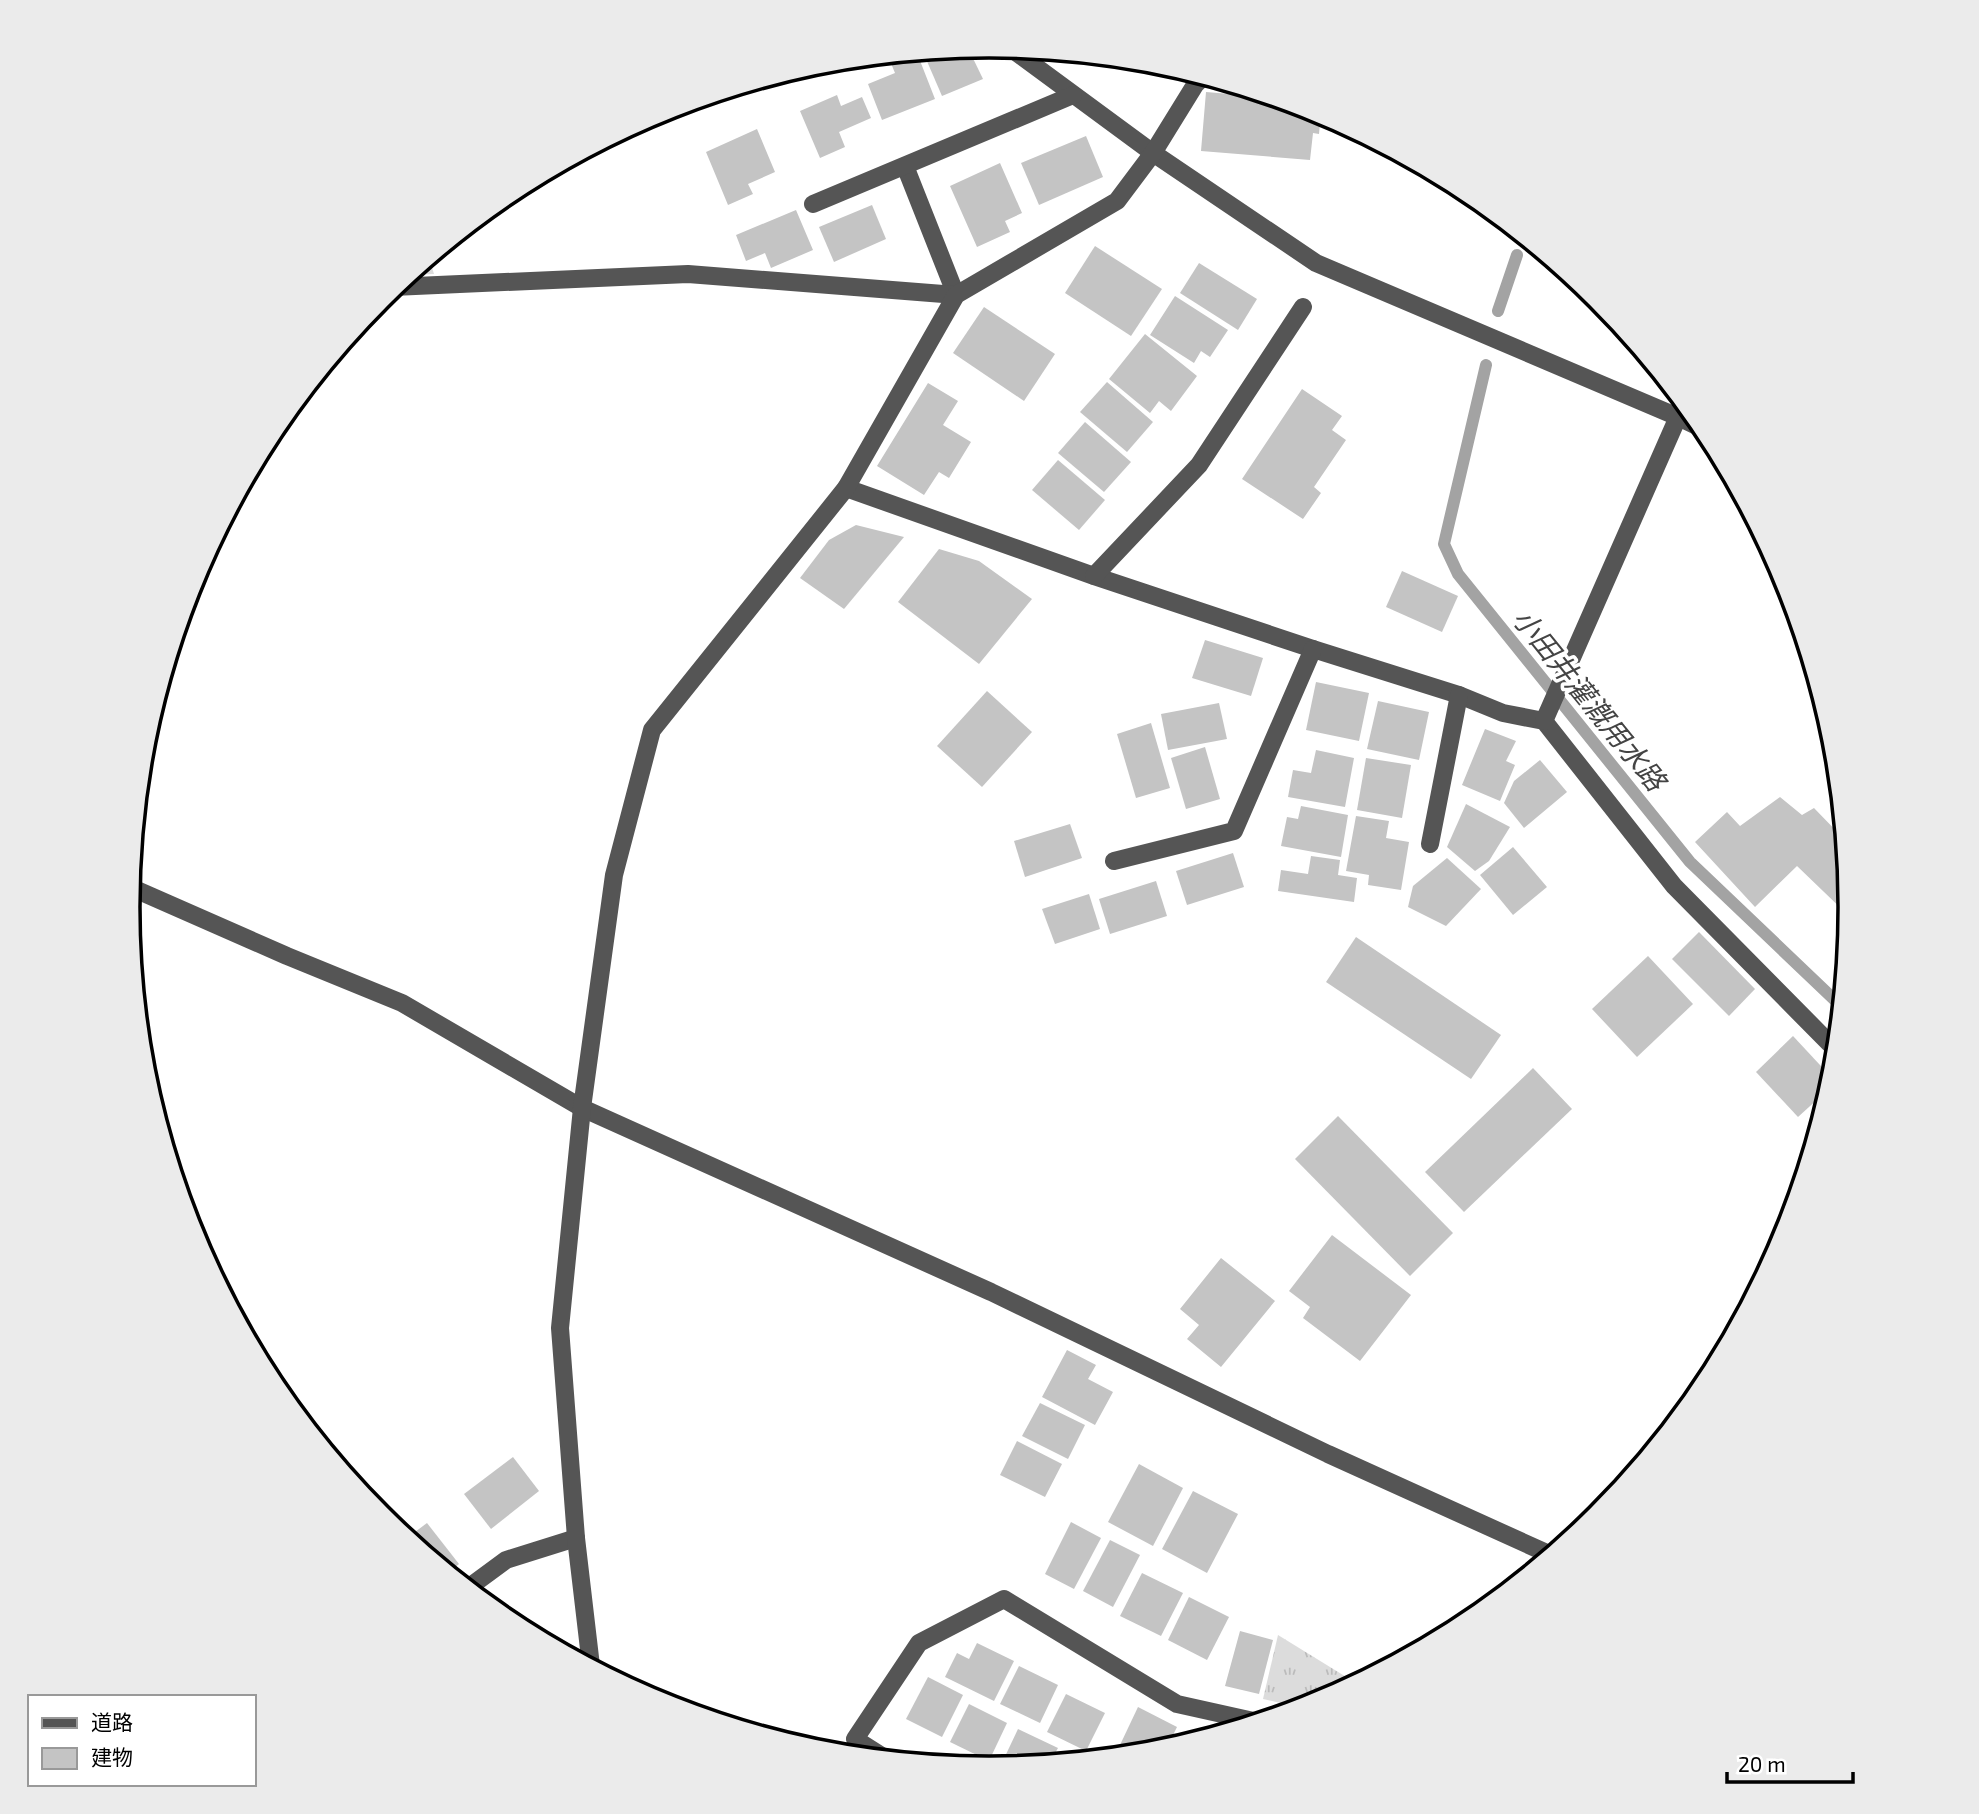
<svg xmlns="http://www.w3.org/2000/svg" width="1979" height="1814" viewBox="0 0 1979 1814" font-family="'Exo 2','Noto Sans JP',sans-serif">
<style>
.grass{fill:url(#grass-tufts)}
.forest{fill:url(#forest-firs)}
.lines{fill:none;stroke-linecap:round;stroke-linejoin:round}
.stream{stroke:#a3a3a3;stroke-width:12}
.building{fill:#c4c4c4}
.minor{stroke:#555;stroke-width:18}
.labels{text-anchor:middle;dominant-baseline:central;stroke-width:7;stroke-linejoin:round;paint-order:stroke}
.water-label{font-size:28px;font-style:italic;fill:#444;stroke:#fff}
.rim{fill:none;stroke:#000;stroke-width:3.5}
</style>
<defs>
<pattern id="grass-tufts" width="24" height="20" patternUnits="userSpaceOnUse" patternTransform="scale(1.75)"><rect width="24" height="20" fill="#dcdcdc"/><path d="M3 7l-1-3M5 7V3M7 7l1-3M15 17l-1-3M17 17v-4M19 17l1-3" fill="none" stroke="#bbb"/></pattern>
<pattern id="forest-firs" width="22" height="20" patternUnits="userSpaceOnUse" patternTransform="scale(1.75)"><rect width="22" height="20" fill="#dcdcdc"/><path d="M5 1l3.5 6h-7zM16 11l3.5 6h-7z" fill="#bbb"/></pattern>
</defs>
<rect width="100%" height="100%" fill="#fff"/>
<polygon class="grass" points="1278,1635 1356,1683 1319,1703 1302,1708 1263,1699"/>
<polygon class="forest" points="429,258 434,274 409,275"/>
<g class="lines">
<g class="stream">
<polyline points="1498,311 1517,255"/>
<polyline points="1486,365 1444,544 1458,574 1690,862 1841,1006"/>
</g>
</g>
<g class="building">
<polygon points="968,48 983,79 942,96 923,52"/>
<polygon points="917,53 935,99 882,120 868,84 895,73 888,56"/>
<polygon points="1206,92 1277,98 1321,112 1319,134 1313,133 1310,160 1201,151"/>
<polygon points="837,95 841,106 862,97 871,118 839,132 845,147 820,158 800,111"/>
<polygon points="757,129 775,172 748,184 753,194 728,205 706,152"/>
<polygon points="1086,136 1103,177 1039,205 1021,163"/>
<polygon points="1000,163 1022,213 1005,221 1010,232 977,247 950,186"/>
<polygon points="872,205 886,239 834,262 819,227"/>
<polygon points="796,210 813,250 771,268 765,253 746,261 736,235"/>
<polygon points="1095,246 1162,289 1131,336 1065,293"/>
<polygon points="1199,263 1257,299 1238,330 1180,293"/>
<polygon points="1175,296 1228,330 1210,357 1201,351 1194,363 1150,335"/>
<polygon points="984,307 1055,354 1024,401 953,353"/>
<polygon points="1145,334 1197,376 1171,411 1159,401 1150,413 1109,379"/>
<polygon points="1107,382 1153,422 1127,452 1080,412"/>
<polygon points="928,383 958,401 943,425 971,442 949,478 939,472 924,495 877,466"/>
<polygon points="1302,389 1342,416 1332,430 1346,440 1314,487 1321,493 1303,519 1242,479"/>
<polygon points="1085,422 1131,462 1104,492 1058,453"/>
<polygon points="1058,460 1105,500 1079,530 1032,490"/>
<polygon points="856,525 904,537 844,609 800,578 829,540"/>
<polygon points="939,549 979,561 1032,599 979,664 898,602"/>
<polygon points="1402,571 1458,596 1442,632 1386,607"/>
<polygon points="1205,640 1263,658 1251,696 1192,678"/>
<polygon points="1316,682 1369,693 1359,741 1306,730"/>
<polygon points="987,691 1032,732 982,787 937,746"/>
<polygon points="1378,701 1429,712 1419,760 1367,749"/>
<polygon points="1219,703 1227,739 1168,750 1161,714"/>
<polygon points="1151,723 1170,788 1136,798 1117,734"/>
<polygon points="1485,729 1516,741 1506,761 1515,765 1500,801 1462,785"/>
<polygon points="1205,747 1220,799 1186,809 1171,758"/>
<polygon points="1316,750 1354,758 1345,807 1288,797 1293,770 1311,773"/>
<polygon points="1366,758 1411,765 1402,818 1357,810"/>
<polygon points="1540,760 1567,792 1524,828 1504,803 1514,781"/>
<polygon points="1780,797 1802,815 1814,808 1844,839 1851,907 1850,917 1797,866 1755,907 1695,842 1727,812 1740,826"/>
<polygon points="1466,804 1510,827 1489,861 1475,871 1447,847"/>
<polygon points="1301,806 1348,815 1341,857 1281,846 1287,817 1298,819"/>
<polygon points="1356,816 1389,821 1386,838 1409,842 1401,890 1368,885 1369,875 1346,871"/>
<polygon points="1070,824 1082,858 1025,877 1014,841"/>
<polygon points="1513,847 1547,887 1513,915 1480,875"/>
<polygon points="1233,853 1244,887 1187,905 1176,871"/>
<polygon points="1311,856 1340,860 1338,875 1357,878 1354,902 1278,891 1281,870 1308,874"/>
<polygon points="1447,858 1481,889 1446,926 1408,907 1413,886"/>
<polygon points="1156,881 1167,916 1110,934 1099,899"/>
<polygon points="1089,894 1100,929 1055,944 1042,909"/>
<polygon points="1699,932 1755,989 1729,1016 1672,959"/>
<polygon points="1356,937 1501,1035 1471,1079 1326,982"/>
<polygon points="1648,956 1693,1004 1637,1057 1592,1009"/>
<polygon points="1793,1036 1833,1079 1831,1087 1798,1117 1756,1072"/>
<polygon points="1533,1068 1572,1109 1464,1212 1425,1172"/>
<polygon points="1338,1116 1453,1233 1410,1276 1295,1159"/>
<polygon points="1332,1235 1411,1295 1360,1361 1303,1318 1310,1307 1289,1291"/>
<polygon points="1221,1258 1275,1301 1221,1367 1187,1339 1199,1325 1180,1309"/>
<polygon points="1067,1350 1096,1365 1088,1379 1113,1392 1095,1425 1042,1397"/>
<polygon points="1040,1403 1085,1425 1068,1459 1022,1436"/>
<polygon points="1017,1441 1062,1464 1045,1497 1000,1475"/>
<polygon points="513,1457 539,1491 491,1529 464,1494"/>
<polygon points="1139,1464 1183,1488 1153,1546 1108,1522"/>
<polygon points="1193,1491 1238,1514 1207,1573 1162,1549"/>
<polygon points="1071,1522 1101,1538 1074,1589 1045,1574"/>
<polygon points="427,1523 459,1564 449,1572 407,1538"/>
<polygon points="1110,1540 1140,1555 1113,1607 1083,1591"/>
<polygon points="1142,1573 1183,1593 1161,1636 1120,1616"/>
<polygon points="1189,1597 1229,1617 1207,1660 1168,1640"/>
<polygon points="1240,1631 1273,1640 1259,1694 1225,1686"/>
<polygon points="977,1643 1014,1661 994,1701 945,1677 957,1653 969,1659"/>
<polygon points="1019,1666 1058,1685 1040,1723 1000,1704"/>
<polygon points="928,1677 963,1695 942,1737 906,1719"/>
<polygon points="648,1686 668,1705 641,1693"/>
<polygon points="1066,1694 1105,1713 1086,1751 1047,1732"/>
<polygon points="969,1704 1007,1723 989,1761 950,1742"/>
<polygon points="1138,1707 1177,1727 1166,1749 1138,1754 1120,1745"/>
<polygon points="1018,1729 1058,1748 1050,1762 1000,1767"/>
<polygon points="1112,1748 1126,1755 1107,1757"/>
</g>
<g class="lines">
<g class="minor">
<polyline points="1009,47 1153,153 1316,263 1678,417 1707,431"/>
<polyline points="905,166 956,295"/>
<polyline points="813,204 1073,95"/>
<polyline points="393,287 688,274 956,295"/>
<polyline points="846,488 1094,576 1313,649 1459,695 1503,713 1544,721 1674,886 1837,1051"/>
<polyline points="1094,576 1199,465 1303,307"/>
<polyline points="1544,721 1678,417"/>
<polyline points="1430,844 1459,695"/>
<polyline points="1114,861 1234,831 1313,649"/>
<polyline points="130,887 287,956 402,1003 582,1108 991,1292 1328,1454 1551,1555"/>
<polyline points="468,1588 506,1560 576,1538"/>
<polyline points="591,1666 576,1538 560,1328 582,1108 614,875 652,730 846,488 956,295 1117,201 1153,153 1195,85 1204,76"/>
<polyline points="885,1758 855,1739 919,1643 1004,1599 1177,1704 1258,1722"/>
</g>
</g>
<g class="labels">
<g class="water-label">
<text transform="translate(1590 699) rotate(51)">小田井灌漑用水路</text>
</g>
</g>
<path d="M0 0H1979V1814H0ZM140 907a849 849 0 1 1 1698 0a849 849 0 1 1-1698 0Z" fill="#ebebeb" fill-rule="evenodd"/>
<path class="rim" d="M140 907a849 849 0 1 1 1698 0a849 849 0 1 1-1698 0Z"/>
<rect x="28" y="1695" width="228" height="91" fill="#ffffff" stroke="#999999" stroke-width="2"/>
<rect x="42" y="1718" width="35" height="10" fill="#555555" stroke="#999999" stroke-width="2"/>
<text x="91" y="1730" font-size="21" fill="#000000">道路</text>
<rect x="42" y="1748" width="35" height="21" fill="#c4c4c4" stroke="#999999" stroke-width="2"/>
<text x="91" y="1765" font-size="21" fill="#000000">建物</text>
<path d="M1727 1772v10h126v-10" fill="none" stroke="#000000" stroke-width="3.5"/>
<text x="1738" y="1772" font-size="21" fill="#000000" stroke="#ffffff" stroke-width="5" paint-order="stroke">20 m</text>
</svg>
